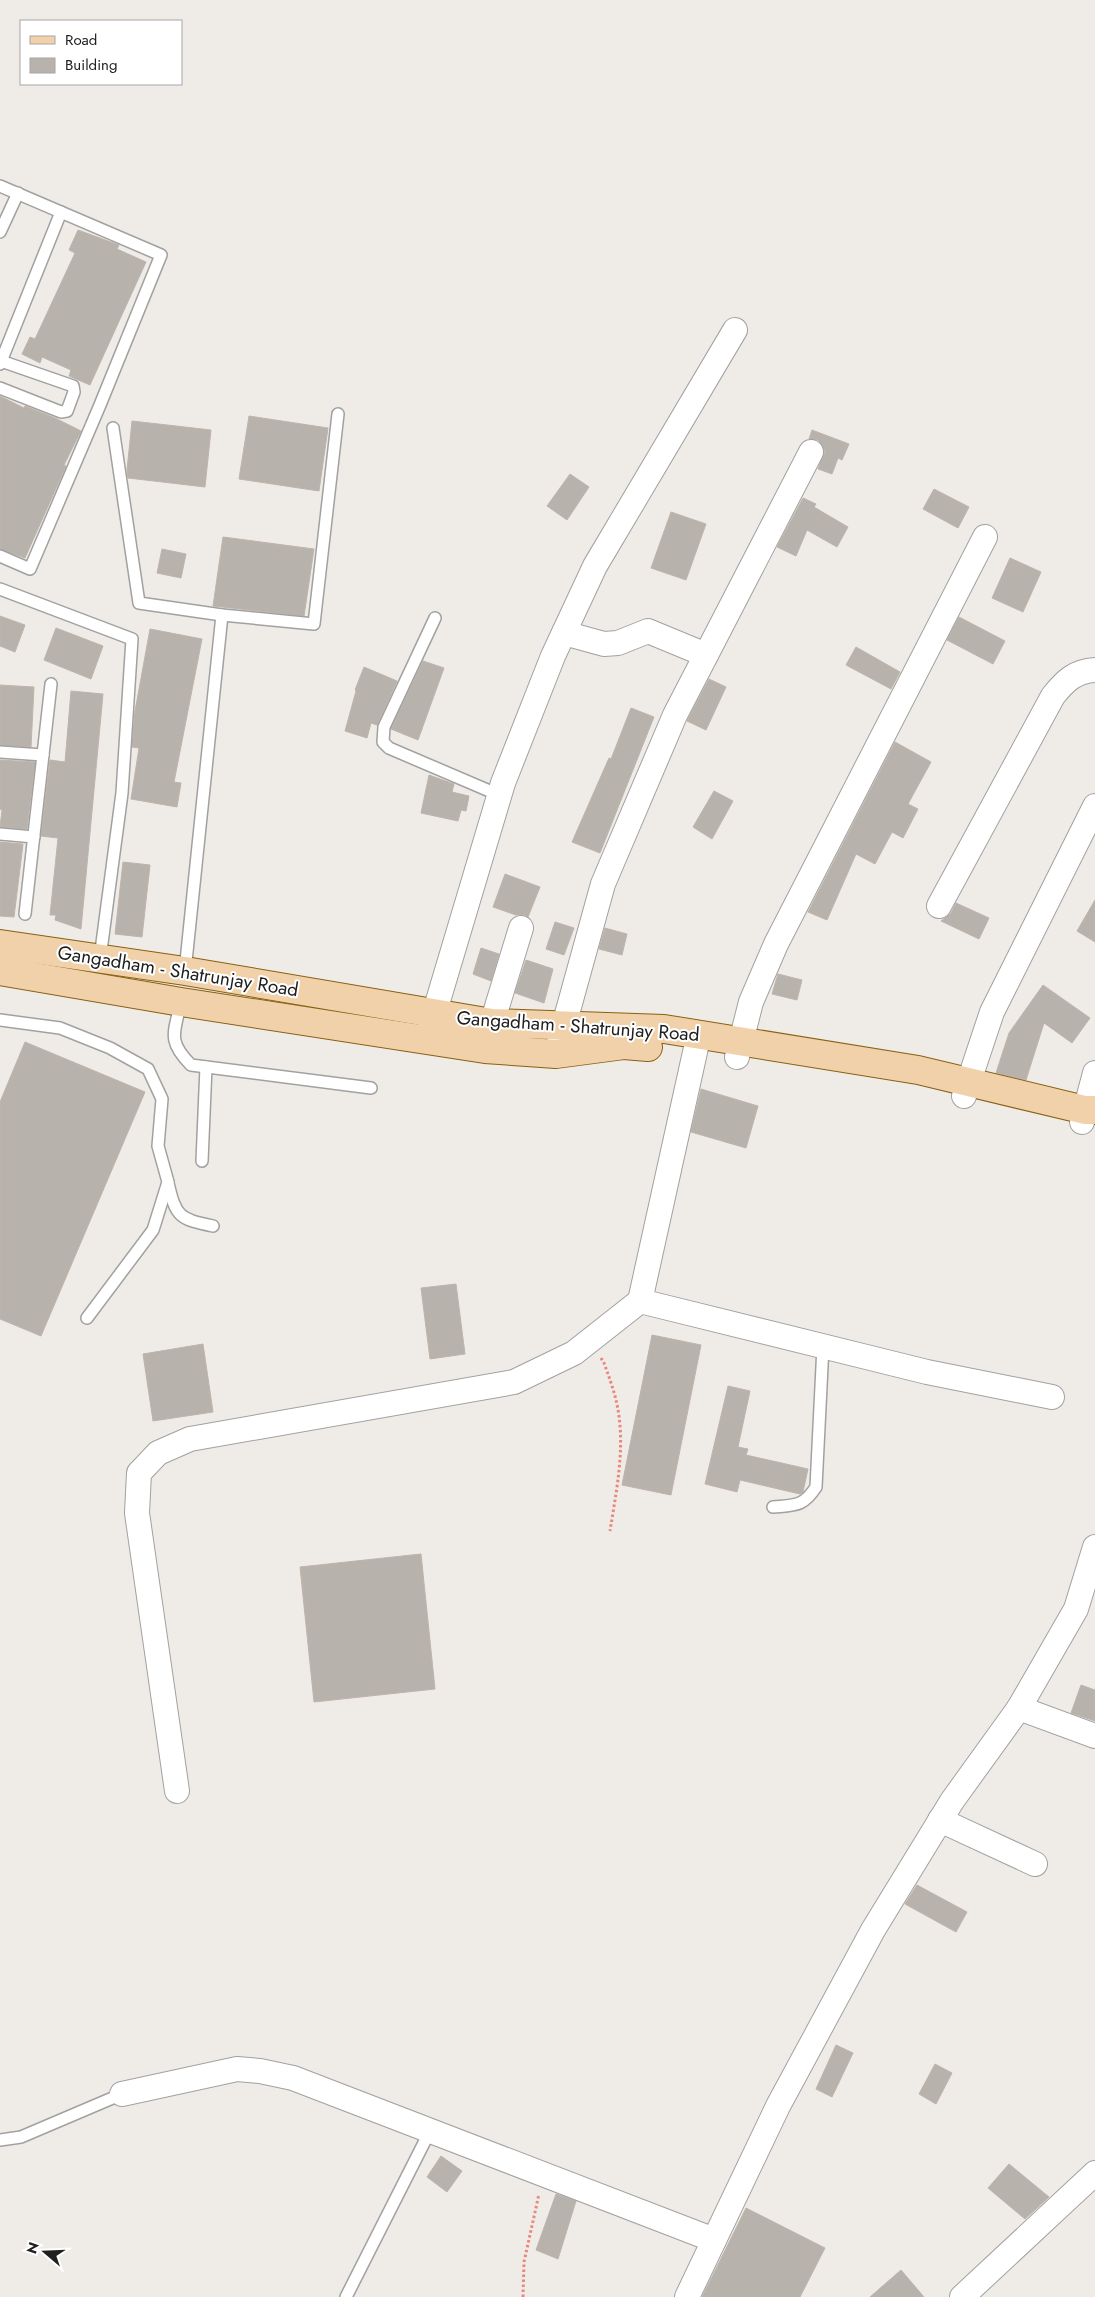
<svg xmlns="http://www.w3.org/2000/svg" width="1095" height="2297" viewBox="0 0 1095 2297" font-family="Jost,sans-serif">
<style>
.building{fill:#b8b2ad;stroke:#bfb4ab}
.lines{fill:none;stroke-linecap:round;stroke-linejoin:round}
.service-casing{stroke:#a1a1a1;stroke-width:14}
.minor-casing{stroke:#a1a1a1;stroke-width:26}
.primary-casing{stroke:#896012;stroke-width:30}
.path{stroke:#e9877e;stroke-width:3;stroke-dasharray:2.5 2.5;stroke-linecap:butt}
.service{stroke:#fff;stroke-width:11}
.minor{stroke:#fff;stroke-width:24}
.primary{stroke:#f1d1aa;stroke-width:28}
.labels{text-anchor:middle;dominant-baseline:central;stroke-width:4;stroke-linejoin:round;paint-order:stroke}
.street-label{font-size:19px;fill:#202020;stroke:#fff}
</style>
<rect width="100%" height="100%" fill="#efece7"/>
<g class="building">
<polygon points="78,230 119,245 117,249 146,262 90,385 69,376 71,370 42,357 40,363 22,354 30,337 35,339 75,253 69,250"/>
<polygon points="0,396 24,408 25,406 55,418 81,431 64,465 66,466 25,558 0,549"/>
<polygon points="249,416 328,428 319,491 239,479"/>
<polygon points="132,421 211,430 205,487 128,478 127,470"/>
<polygon points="812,430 849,444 842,460 838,458 832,474 818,469 825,451 818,440 809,439"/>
<polygon points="570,474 589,487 567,520 547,506"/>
<polygon points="934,489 969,507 958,528 923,509"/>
<polygon points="803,498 816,504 814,507 848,527 837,547 807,530 796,556 777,547"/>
<polygon points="671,512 706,524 686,580 651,568"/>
<polygon points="223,537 314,549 304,616 213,606"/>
<polygon points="162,549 186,554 181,578 157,573"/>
<polygon points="1010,558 1041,572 1023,612 992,598"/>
<polygon points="0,616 25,625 15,652 0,646"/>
<polygon points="959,617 1005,641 993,664 947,640"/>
<polygon points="56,628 103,646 91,679 44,660"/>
<polygon points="150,629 202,639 174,782 181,783 177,807 131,799 139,748 132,747 135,711"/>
<polygon points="856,647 900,672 891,689 846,665"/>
<polygon points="423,661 444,668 418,740 391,729"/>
<polygon points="364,667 397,681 377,725 371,723 367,738 345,731 356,691 355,690"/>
<polygon points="709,679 726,687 706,730 687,721"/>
<polygon points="0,685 34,687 31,747 0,745"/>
<polygon points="71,691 103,694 81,929 55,920 56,915 50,915 58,838 41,836 50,760 65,762"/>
<polygon points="631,708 654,717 600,853 572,842 609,758 611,759"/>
<polygon points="895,742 931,762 908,804 918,809 903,838 892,832 875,864 856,854 827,920 808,912"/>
<polygon points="0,760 35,762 27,829 0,827 2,810 0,809"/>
<polygon points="429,775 454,784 452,792 469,796 466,811 461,810 458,821 421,813"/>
<polygon points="714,791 733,801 712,839 693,827"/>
<polygon points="0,842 23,844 14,917 0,916"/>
<polygon points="123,862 150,865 142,937 115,934"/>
<polygon points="505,874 540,887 528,917 525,915 516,915 493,907"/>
<polygon points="1095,900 1095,942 1077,931"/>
<polygon points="956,903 989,918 979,939 941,921 951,913"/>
<polygon points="555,922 574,928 564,955 546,949"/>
<polygon points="605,928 627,934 622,955 599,949"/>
<polygon points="481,948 499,954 491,981 473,974"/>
<polygon points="526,960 553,969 544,1003 515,993"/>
<polygon points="778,974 802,980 797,1000 772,994"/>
<polygon points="1043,985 1090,1018 1072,1043 1044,1023 1026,1080 996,1073 1009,1033"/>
<polygon points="25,1042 145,1092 41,1336 0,1319 0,1102"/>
<polygon points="701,1089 758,1106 746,1148 691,1132"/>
<polygon points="456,1284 465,1354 430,1359 421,1288"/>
<polygon points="652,1335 701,1345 671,1495 622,1485"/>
<polygon points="203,1344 213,1412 153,1421 143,1354"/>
<polygon points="728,1386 750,1391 738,1447 748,1449 746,1455 808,1469 803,1492 800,1494 740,1480 737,1492 705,1484"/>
<polygon points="421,1554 435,1689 314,1702 300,1567"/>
<polygon points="1081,1685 1095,1690 1095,1721 1071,1713"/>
<polygon points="917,1885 967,1912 956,1932 905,1904"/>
<polygon points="836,2045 853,2053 832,2097 816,2089"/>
<polygon points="935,2064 952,2073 936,2104 919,2094"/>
<polygon points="441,2156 462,2171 447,2192 427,2177"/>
<polygon points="1009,2164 1049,2197 1025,2219 988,2188"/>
<polygon points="556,2194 576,2201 558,2259 536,2250"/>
<polygon points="746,2208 825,2248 800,2297 702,2297"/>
<polygon points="901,2270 924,2297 870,2297"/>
</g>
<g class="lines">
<defs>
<g id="service">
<polyline points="0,186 161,255 100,405 30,569 0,556"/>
<polyline points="0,232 18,193"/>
<polyline points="0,364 61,212"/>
<polyline points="0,388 61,412 67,411 74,392 73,386 1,361"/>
<polyline points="113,428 139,603 222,615 314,624 338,414"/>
<polyline points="0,589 132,639 122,793 100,958"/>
<polyline points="435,618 384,727 383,742 389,748 499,795"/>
<polyline points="0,752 43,755"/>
<polyline points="0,834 34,837"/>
<polyline points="25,914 51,684"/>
<polyline points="185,971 222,615"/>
<path d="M181,1002C174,1033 167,1041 191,1065L371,1088"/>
<polyline points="0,1020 60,1028 110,1048 148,1069 162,1099 158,1146 168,1182 153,1230 87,1318"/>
<polyline points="202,1161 206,1067"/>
<path d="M168,1183C176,1217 179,1219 213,1226"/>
<path d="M773,1507C795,1505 803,1507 816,1487L823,1346"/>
<polyline points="0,2140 21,2137 122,2094"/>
<polyline points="346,2297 430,2131"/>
</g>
<g id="minor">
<polyline points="564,633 604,644 618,643 648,631 706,655"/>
<path d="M939,906L1053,696C1065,681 1075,671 1095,670"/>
<polyline points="492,1023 521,928"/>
<polyline points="429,1031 503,783 553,656 595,566 735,330"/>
<polyline points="699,1034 640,1301 927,1372 1052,1397"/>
<polyline points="556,1054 603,884 675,715 811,452"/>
<polyline points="737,1057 751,1002 776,944 985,537"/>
<polyline points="964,1096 992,1012 1095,806"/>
<polyline points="1082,1122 1095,1073"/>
<polyline points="1019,1708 1095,1736"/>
<polyline points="177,1791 137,1513 139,1473 158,1453 190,1439 514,1382 574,1353 640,1301"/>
<polyline points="940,1820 1035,1864"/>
<polyline points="122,2094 237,2069 260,2071 293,2078 714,2240"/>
<polyline points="687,2297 778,2106 873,1930 952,1801 1019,1708 1076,1609 1095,1547"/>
<polyline points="962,2297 1095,2173"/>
</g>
<g id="primary">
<polyline points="0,944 185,971 492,1023 664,1029 918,1070 1085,1110 1095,1110"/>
<polyline points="0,971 181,1002 485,1049 556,1054 624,1045 648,1047"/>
</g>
</defs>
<use href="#service" class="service-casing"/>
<use href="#minor" class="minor-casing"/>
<use href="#primary" class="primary-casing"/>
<g class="path">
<path d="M601,1358L604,1363C608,1374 612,1385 615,1396C627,1440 617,1487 610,1531"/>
<polyline points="523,2297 524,2262 539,2194"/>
</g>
<use href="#service" class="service"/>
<use href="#minor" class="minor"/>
<use href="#primary" class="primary"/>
</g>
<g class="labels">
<g class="street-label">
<text transform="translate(178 971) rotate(9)">Gangadham - Shatrunjay Road</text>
<text transform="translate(578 1026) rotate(4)">Gangadham - Shatrunjay Road</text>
</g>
</g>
<rect x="20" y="20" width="162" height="65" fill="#ffffff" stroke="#a6a6a6"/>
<rect x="30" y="36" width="25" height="8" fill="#f1d1aa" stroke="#a6a6a6"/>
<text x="65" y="45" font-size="15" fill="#202020">Road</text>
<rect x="30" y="58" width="25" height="15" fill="#b8b2ad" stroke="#a6a6a6"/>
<text x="65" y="70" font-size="15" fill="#202020">Building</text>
<g transform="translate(45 2252) rotate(289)" stroke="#ffffff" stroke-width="4" paint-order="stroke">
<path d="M0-4L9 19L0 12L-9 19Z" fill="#202020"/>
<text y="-8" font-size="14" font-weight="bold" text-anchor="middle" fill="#202020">N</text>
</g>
</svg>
